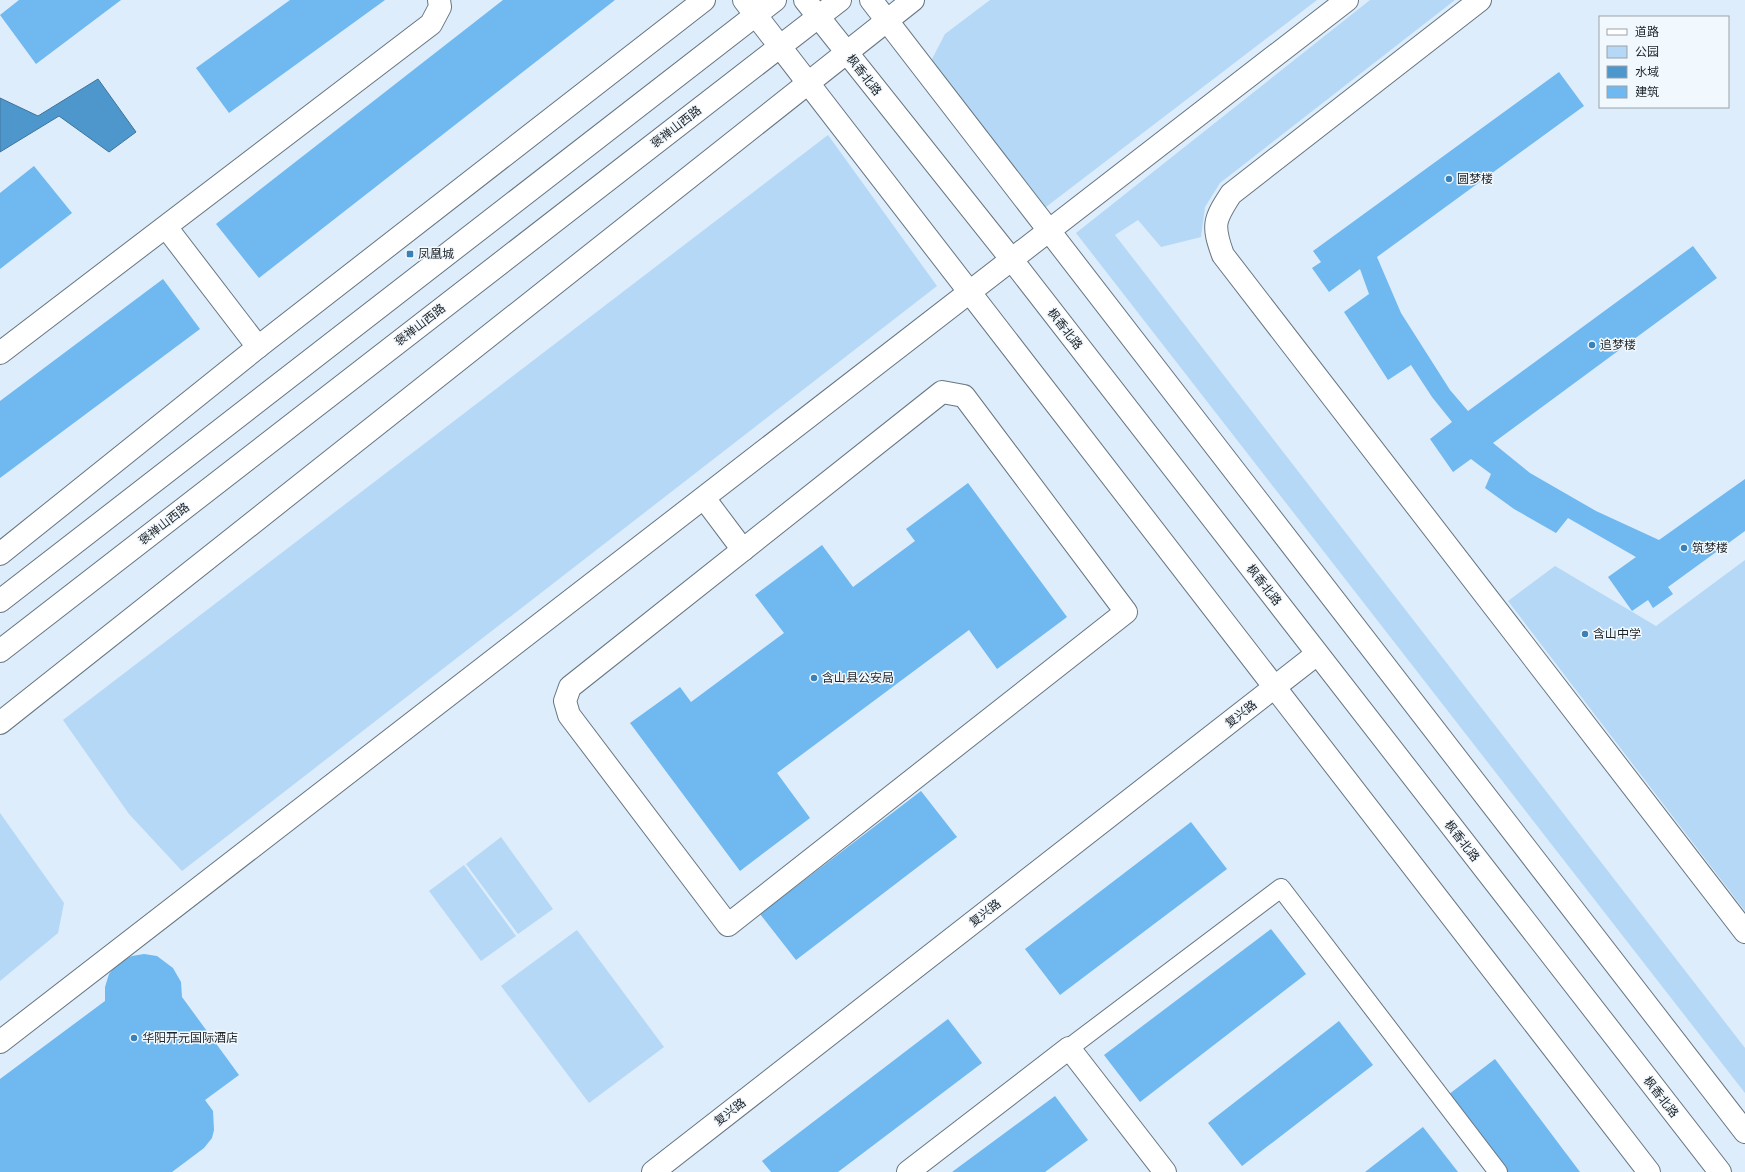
<svg xmlns="http://www.w3.org/2000/svg" width="1745" height="1172" viewBox="0 0 1745 1172" font-family="'Work Sans','Noto Sans SC',sans-serif">
<style>
.green{fill:#b4d8f6}
.water{fill:#4e97cd;stroke:#3f749b}
.building{fill:#6fb8f0}
.lines{fill:none;stroke-linecap:round;stroke-linejoin:round}
.lane-casing{stroke:#677681;stroke-width:20}
.street-casing{stroke:#677681;stroke-width:24}
.secondary-casing{stroke:#677681;stroke-width:24}
.lane{stroke:#fff;stroke-width:18}
.street{stroke:#fff;stroke-width:22}
.secondary{stroke:#fff;stroke-width:22}
.poi-dot{fill:#3981b6;stroke:#f2f9fe;stroke-width:1.5}
.labels{text-anchor:middle;dominant-baseline:central;stroke-width:3;stroke-linejoin:round;paint-order:stroke}
.street-label{font-size:12px;fill:#1c2226;stroke:#f2f9fe}
.poi-label{font-size:12px;fill:#1c2226;stroke:#f2f9fe;text-anchor:start}
</style>
<rect width="100%" height="100%" fill="#ddedfb"/>
<g class="green">
<polygon points="990,0 1317,0 1042,210 931,61 945,34"/>
<polygon points="1370,0 1455,0 1220,183 1205,207 1201,237 1161,247 1138,220 1115,235 1745,1048 1745,1093 1076,233"/>
<polygon points="828,135 937,286 182,871 129,814 63,720"/>
<polygon points="1745,560 1745,911 1508,601 1555,566 1656,626"/>
<polygon points="0,813 64,903 58,933 0,981"/>
<polygon points="501,837 553,909 518,934 466,864"/>
<polygon points="464,865 516,936 481,961 429,891"/>
<polygon points="577,930 664,1047 589,1103 501,986"/>
</g>
<polygon class="water" points="98,79 136,132 109,152 59,116 0,152 0,98 38,116"/>
<g class="building">
<polygon points="19,0 121,0 36,64 0,15"/>
<polygon points="290,0 385,0 229,113 196,68"/>
<polygon points="503,0 615,0 259,278 216,224"/>
<polygon points="1559,72 1584,106 1377,257 1401,313 1450,390 1468,411 1693,246 1717,278 1493,443 1530,473 1596,511 1659,540 1745,479 1745,531 1668,587 1673,594 1653,608 1648,600 1632,611 1608,577 1636,557 1568,518 1556,533 1514,509 1485,488 1491,474 1471,459 1453,472 1430,439 1452,422 1432,397 1411,365 1388,380 1344,312 1369,294 1360,269 1329,292 1312,268 1321,262 1313,251"/>
<polygon points="34,166 72,213 0,269 0,193"/>
<polygon points="163,279 200,329 0,478 0,401"/>
<polygon points="968,483 1067,617 997,669 969,630 777,773 810,818 740,871 630,723 680,687 691,702 784,633 755,595 822,545 853,587 915,541 906,529"/>
<polygon points="921,791 957,837 796,960 760,914"/>
<polygon points="1191,822 1227,869 1060,995 1025,949"/>
<polygon points="1271,929 1306,974 1140,1102 1104,1055"/>
<polygon points="144,954 157,956 173,968 181,982 182,997 239,1075 205,1100 213,1111 214,1130 212,1138 204,1148 172,1172 0,1172 0,1079 105,1001 105,987 109,974 120,961 132,956"/>
<polygon points="948,1019 982,1063 838,1172 771,1172 762,1161"/>
<polygon points="1339,1021 1373,1065 1242,1166 1208,1123"/>
<polygon points="1495,1059 1580,1172 1500,1172 1444,1098"/>
<polygon points="1055,1096 1088,1140 1045,1172 952,1172"/>
<polygon points="1423,1127 1458,1172 1365,1172"/>
</g>
<g class="lines">
<defs>
<polyline id="lane" points="1069,1048 1281,888 1498,1172"/>
<g id="street">
<polyline points="744,0 1649,1172"/>
<polyline points="871,0 1745,1132"/>
<path d="M1480,0L1231,194C1214,220 1212,225 1223,255L1745,932"/>
<polyline points="166,227 258,347"/>
<polyline points="0,353 431,24 440,7 439,0"/>
<polygon points="942,392 964,396 1126,612 728,925 569,715 565,701 570,687"/>
<polyline points="704,498 743,550"/>
<polyline points="0,554 258,347 704,0"/>
<polyline points="0,723 913,0"/>
<polyline points="0,1042 1347,0"/>
<polyline points="908,1172 1069,1048 1165,1172"/>
</g>
<g id="secondary">
<polyline points="805,0 1012,260 1720,1172"/>
<polyline points="0,601 775,0"/>
<polyline points="0,651 840,0"/>
<polyline points="653,1172 1317,654"/>
</g>
</defs>
<use href="#lane" class="lane-casing"/>
<use href="#street" class="street-casing"/>
<use href="#secondary" class="secondary-casing"/>
<use href="#lane" class="lane"/>
<use href="#street" class="street"/>
<use href="#secondary" class="secondary"/>
</g>
<g class="poi-dot">
<circle cx="1449" cy="179" r="4"/>
<rect x="406" y="250" width="8" height="8" rx="2"/>
<circle cx="1592" cy="345" r="4"/>
<circle cx="1684" cy="548" r="4"/>
<circle cx="1585" cy="634" r="4"/>
<circle cx="814" cy="678" r="4"/>
<circle cx="134" cy="1038" r="4"/>
</g>
<g class="labels">
<g class="street-label">
<text transform="translate(864 75) rotate(52)">枫香北路</text>
<text transform="translate(676 127) rotate(-38)">褒禅山西路</text>
<text transform="translate(420 325) rotate(-38)">褒禅山西路</text>
<text transform="translate(1065 329) rotate(52)">枫香北路</text>
<text transform="translate(164 524) rotate(-38)">褒禅山西路</text>
<text transform="translate(1264 585) rotate(52)">枫香北路</text>
<text transform="translate(1241 714) rotate(-38)">复兴路</text>
<text transform="translate(1462 841) rotate(52)">枫香北路</text>
<text transform="translate(985 913) rotate(-38)">复兴路</text>
<text transform="translate(1661 1097) rotate(52)">枫香北路</text>
<text transform="translate(730 1112) rotate(-38)">复兴路</text>
</g>
<g class="poi-label">
<text x="1457" y="179">圆梦楼</text>
<text x="418" y="254">凤凰城</text>
<text x="1600" y="345">追梦楼</text>
<text x="1692" y="548">筑梦楼</text>
<text x="1593" y="634">含山中学</text>
<text x="822" y="678">含山县公安局</text>
<text x="142" y="1038">华阳开元国际酒店</text>
</g>
</g>
<rect x="1599" y="16" width="130" height="92" fill="#f2f9fe" stroke="#9ca3a8"/>
<rect x="1607" y="29" width="20" height="6" fill="#ffffff" stroke="#9ca3a8"/>
<text x="1635" y="36" font-size="12" fill="#1c2226">道路</text>
<rect x="1607" y="46" width="20" height="12" fill="#b4d8f6" stroke="#9ca3a8"/>
<text x="1635" y="56" font-size="12" fill="#1c2226">公园</text>
<rect x="1607" y="66" width="20" height="12" fill="#4e97cd" stroke="#9ca3a8"/>
<text x="1635" y="76" font-size="12" fill="#1c2226">水域</text>
<rect x="1607" y="86" width="20" height="12" fill="#6fb8f0" stroke="#9ca3a8"/>
<text x="1635" y="96" font-size="12" fill="#1c2226">建筑</text>
</svg>
